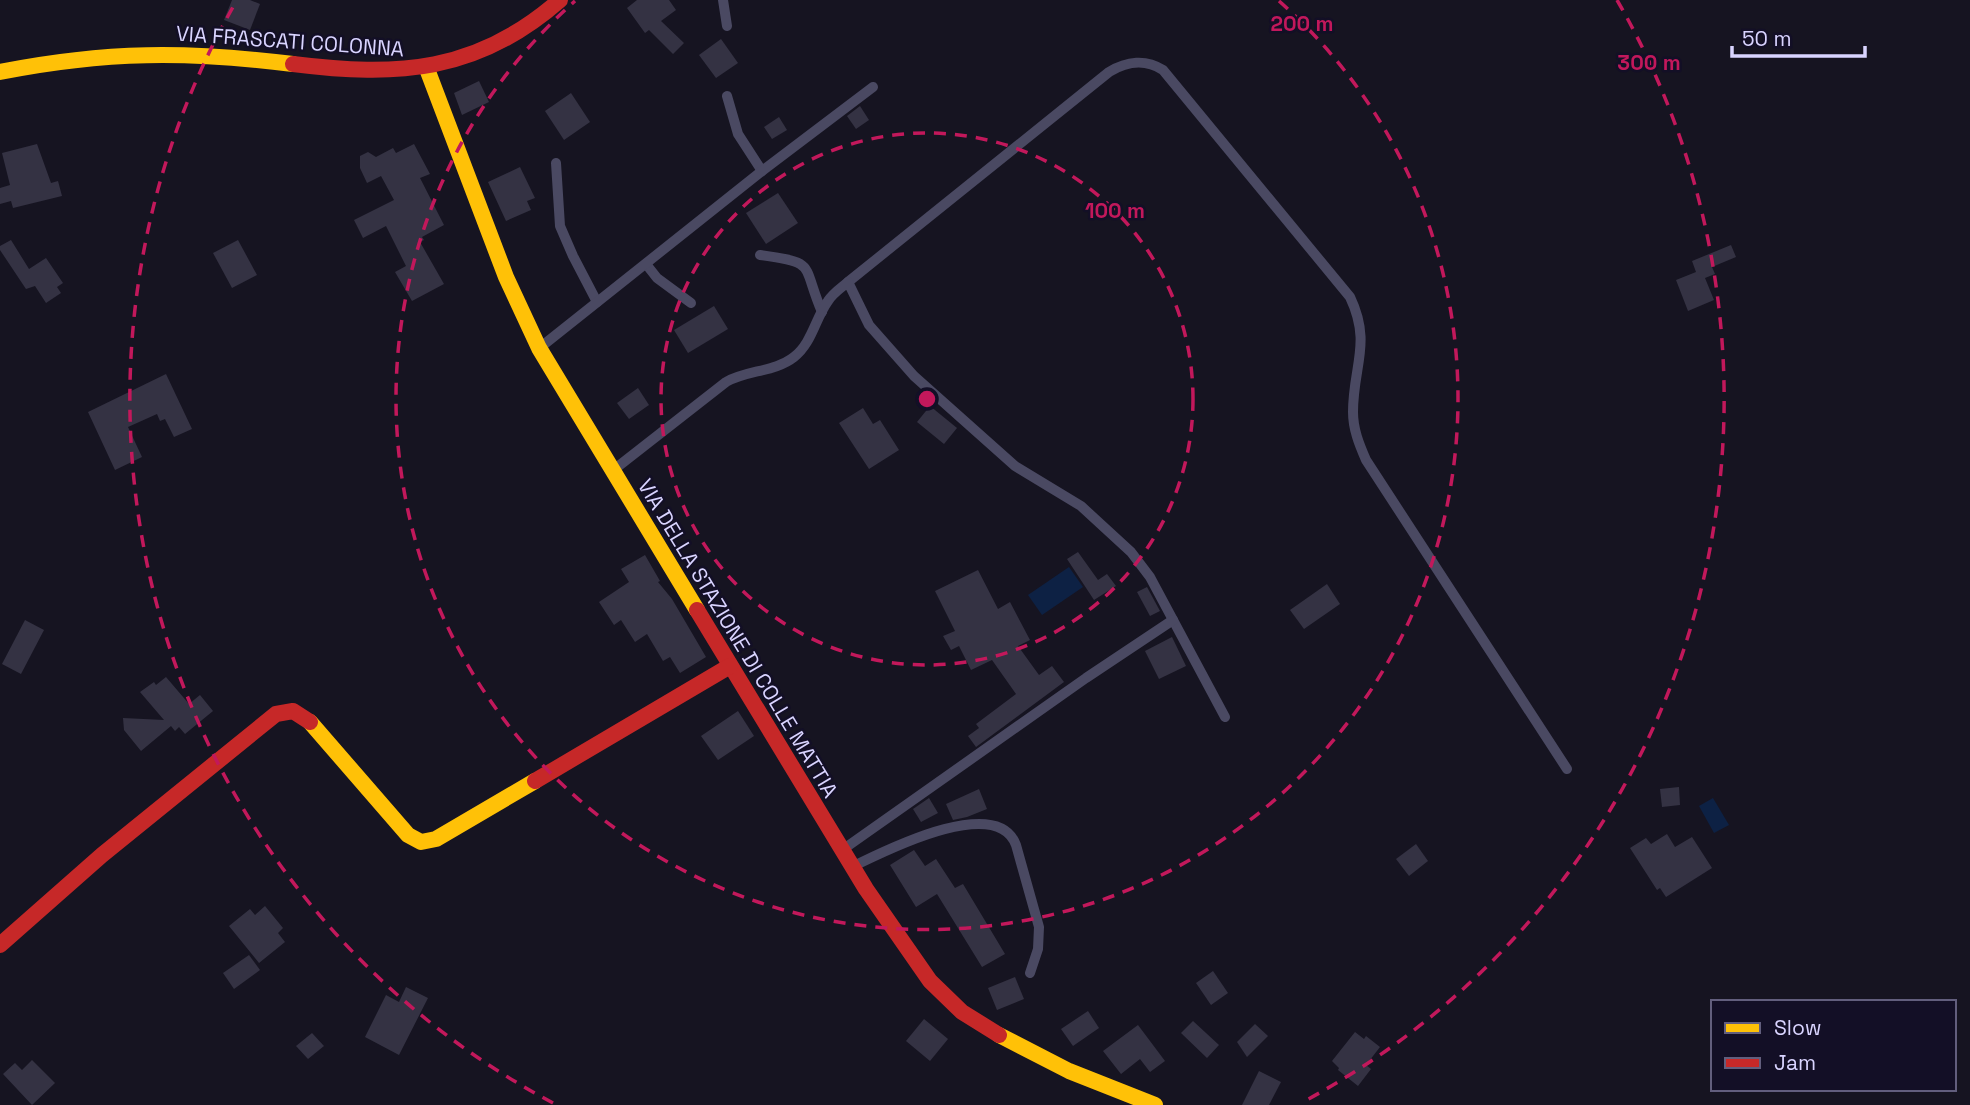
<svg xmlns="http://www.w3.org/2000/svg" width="1970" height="1105" viewBox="0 0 1970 1105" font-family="'Space Grotesk',sans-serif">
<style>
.water{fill:#0d2144}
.building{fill:#343243}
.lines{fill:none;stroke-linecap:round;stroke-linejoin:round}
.lane{stroke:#4a4962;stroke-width:10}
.slow{stroke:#ffc107;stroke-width:16}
.jam{stroke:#c62828;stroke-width:16}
.ring{fill:none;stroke:#c2185b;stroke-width:3.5;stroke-dasharray:12 9}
.labels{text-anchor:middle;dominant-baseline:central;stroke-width:5;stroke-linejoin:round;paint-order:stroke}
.street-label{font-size:21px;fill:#d9d4ff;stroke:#130f26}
.centre{fill:#c2185b;stroke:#130f26;stroke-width:3.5}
.ring-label{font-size:21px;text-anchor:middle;font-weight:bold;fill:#c2185b;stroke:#130f26;stroke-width:5;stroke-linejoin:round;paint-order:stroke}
</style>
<rect width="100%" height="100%" fill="#161421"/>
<g class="water">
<polygon points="1069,567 1083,587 1042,615 1028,595"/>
<polygon points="1713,798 1729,825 1714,833 1699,806"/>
</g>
<g class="building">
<polygon points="232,0 250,0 260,4 250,30 224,20"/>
<polygon points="637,0 669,0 676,10 661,21 684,43 673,54 649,30 645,33 627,8"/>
<polygon points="721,39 738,63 716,78 699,55"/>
<polygon points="479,81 489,102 462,115 454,93"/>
<polygon points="571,93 590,122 564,140 545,111"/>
<polygon points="860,106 869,120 856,129 847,116"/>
<polygon points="779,117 787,130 772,139 764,127"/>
<polygon points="37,144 51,183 58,181 62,196 13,208 11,201 0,204 0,188 10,185 2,153"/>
<polygon points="414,144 430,174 420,178 444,225 422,237 424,240 420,242 444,284 412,301 395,272 406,266 386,226 363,238 354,220 394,200 381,176 367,183 360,168 360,156 368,152 376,157 393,148 396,153"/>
<polygon points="520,167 535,198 527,201 531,210 506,221 488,182"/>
<polygon points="778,193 798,223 766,244 746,213"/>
<polygon points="11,240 29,269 46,258 63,283 57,287 61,293 46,303 35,286 26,289 0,250 0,246"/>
<polygon points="238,240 257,275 232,288 213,253"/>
<polygon points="1731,245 1736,257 1712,267 1715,274 1705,278 1714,300 1688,311 1676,280 1696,272 1692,261"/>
<polygon points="714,306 728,329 688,353 674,330"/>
<polygon points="166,374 192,429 174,437 165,419 160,421 157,414 128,427 142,457 115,470 88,412"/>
<polygon points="638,388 649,405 629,419 617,403"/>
<polygon points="930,406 957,428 944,444 917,422"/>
<polygon points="863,408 873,424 880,420 899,450 869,469 839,423"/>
<polygon points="1078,552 1098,580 1107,574 1116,586 1094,600 1067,559"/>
<polygon points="645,555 660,581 658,582 672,599 706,657 680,673 670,657 663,661 647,634 635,642 621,620 614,625 599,602 629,582 621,569"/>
<polygon points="978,570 998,609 1010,602 1030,640 1018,646 1039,675 1052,666 1064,682 976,747 968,736 979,728 976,724 1016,694 992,660 971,670 959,646 951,650 943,636 955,631 935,591"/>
<polygon points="1327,584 1340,604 1304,629 1290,610"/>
<polygon points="1147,587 1160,611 1150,616 1137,592"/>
<polygon points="25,620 44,630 21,674 2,664"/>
<polygon points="1172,637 1186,666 1159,679 1145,651"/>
<polygon points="166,677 189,704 200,695 213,711 185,734 179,727 175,731 171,726 141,751 124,730 123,718 164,720 140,692 154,682 156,685"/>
<polygon points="738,711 754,736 718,760 701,736"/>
<polygon points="1679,787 1680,805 1662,807 1660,789"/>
<polygon points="979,789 987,809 967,817 953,820 946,804"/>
<polygon points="929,798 938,813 921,822 913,809"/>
<polygon points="1667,834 1675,847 1692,837 1712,868 1666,897 1660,888 1657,890 1630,848 1646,838 1651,844"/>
<polygon points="1416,844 1428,861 1409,876 1396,859"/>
<polygon points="914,850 925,866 936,859 955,888 963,884 1005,954 982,967 937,894 916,907 890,865"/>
<polygon points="265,906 283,928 278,933 285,942 259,963 229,926 250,909 255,915"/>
<polygon points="249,955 260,970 234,989 223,973"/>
<polygon points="1213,971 1228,993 1211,1005 1196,983"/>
<polygon points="1015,977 1024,999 997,1010 988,988"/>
<polygon points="406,987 428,998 399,1055 365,1037 386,995 399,1002"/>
<polygon points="1088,1011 1099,1028 1073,1046 1061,1029"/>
<polygon points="924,1019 948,1039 930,1061 906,1041"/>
<polygon points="1193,1021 1219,1045 1207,1058 1181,1033"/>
<polygon points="1255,1024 1268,1036 1247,1057 1237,1042"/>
<polygon points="1138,1025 1165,1061 1150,1072 1140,1059 1121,1074 1103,1051"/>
<polygon points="1355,1032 1364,1039 1366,1036 1380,1047 1366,1065 1371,1069 1358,1086 1338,1070 1339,1068 1332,1061"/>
<polygon points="312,1033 324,1046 308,1059 296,1046"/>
<polygon points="32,1060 55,1083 32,1105 3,1074 15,1063 22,1070"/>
<polygon points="1259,1071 1281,1082 1269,1105 1242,1105"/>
</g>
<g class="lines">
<g class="lane">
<polyline points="723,0 727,26"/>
<polyline points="727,96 738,134 762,171"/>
<polyline points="556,163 560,226 573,256 597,302"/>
<path d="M760,255C818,263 801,263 822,312"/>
<polyline points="646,264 657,278 691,303"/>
<path d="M848,282L1109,72C1127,61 1146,59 1163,70L1350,297C1372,343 1353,366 1353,412C1353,429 1359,444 1366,460L1567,769"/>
<polyline points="542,346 762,171 873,87"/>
<path d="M616,468L726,382C747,370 775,372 794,357C812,343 815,319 828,301C833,293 841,288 848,282L869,325L914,376L1015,466L1081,506L1131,552L1150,577L1225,717"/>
<polyline points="845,848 1086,678 1173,620"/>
<path d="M856,865C887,850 997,794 1016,845L1039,927L1038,949L1030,973"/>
</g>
<g class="slow">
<polyline points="427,69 506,277 539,348 697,610"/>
<path d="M0,72C105,51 188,51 293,64"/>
<polyline points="310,722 408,835 421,842 436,839 535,781"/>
<polyline points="999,1035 1069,1071 1155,1105"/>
</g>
<g class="jam">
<path d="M293,64C397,77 477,73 560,0"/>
<polyline points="697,610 866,889 930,981 962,1012 999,1035"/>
<polyline points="535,781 730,666"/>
<polyline points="0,945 102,855 276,714 293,711 310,722"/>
</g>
</g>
<g class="ring">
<circle cx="927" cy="399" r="266"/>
<path d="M1279 1A531 531 0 1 1 575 1"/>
<path d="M553 1103A797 797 0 0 1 237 0M1617 0A797 797 0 0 1 1301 1103"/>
</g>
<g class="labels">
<g class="street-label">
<text transform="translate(290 41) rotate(4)">VIA FRASCATI COLONNA</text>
<text transform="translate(738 638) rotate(59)">VIA DELLA STAZIONE DI COLLE MATTIA</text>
</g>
</g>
<circle cx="927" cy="399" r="10" class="centre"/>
<g class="ring-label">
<text x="1302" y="31">200 m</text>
<text x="1649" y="70">300 m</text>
<text x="1115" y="218">100 m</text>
</g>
<rect x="1711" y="1000" width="245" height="91" fill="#130f26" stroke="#625e7d" stroke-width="2"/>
<rect x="1725" y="1023" width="35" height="10" fill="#ffc107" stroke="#625e7d" stroke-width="2"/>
<text x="1774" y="1035" font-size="21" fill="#d9d4ff">Slow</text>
<rect x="1725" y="1058" width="35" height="10" fill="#c62828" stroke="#625e7d" stroke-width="2"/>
<text x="1774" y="1070" font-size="21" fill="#d9d4ff">Jam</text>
<path d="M1732 46v10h133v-10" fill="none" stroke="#d9d4ff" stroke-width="3.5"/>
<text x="1742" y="46" font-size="21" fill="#d9d4ff" stroke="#130f26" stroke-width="5" paint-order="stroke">50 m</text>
</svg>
